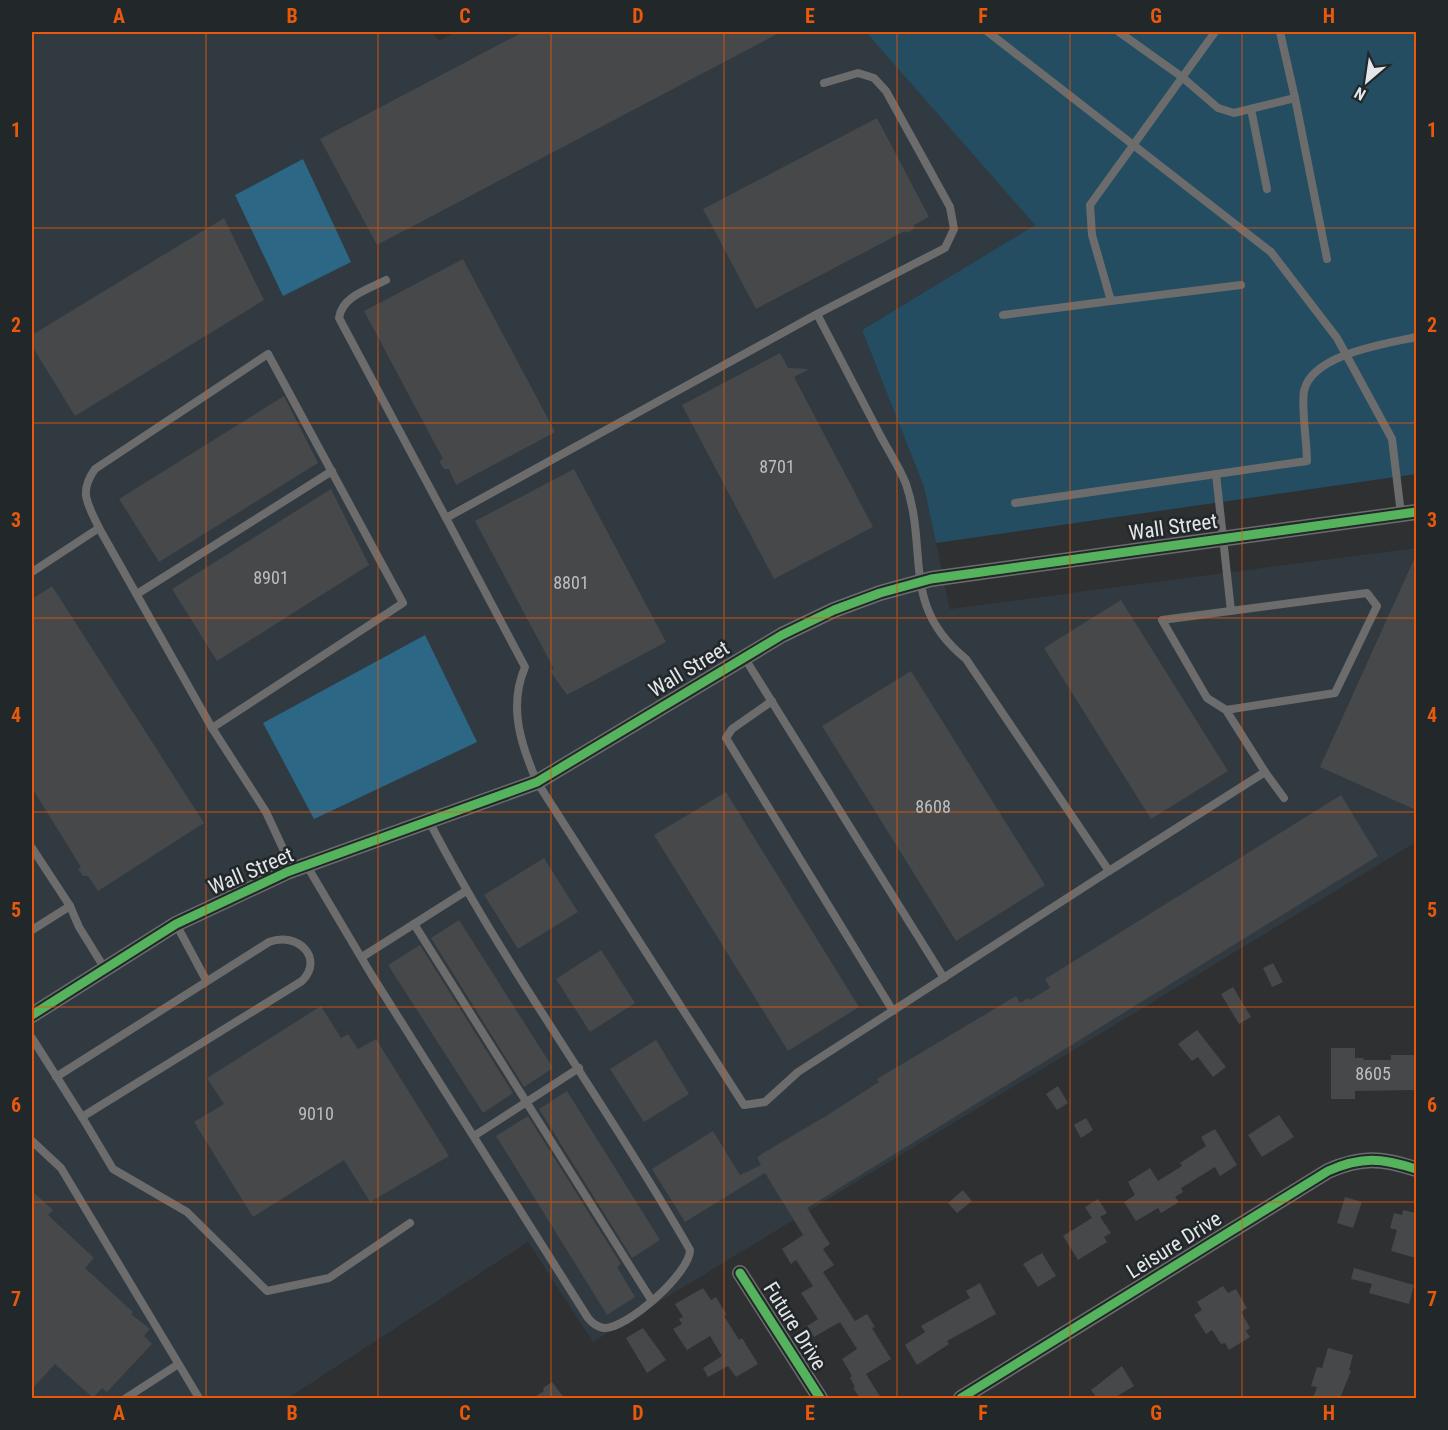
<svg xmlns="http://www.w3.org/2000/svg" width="1448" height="1430" viewBox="0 0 1448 1430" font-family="'Roboto Condensed',sans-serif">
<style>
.built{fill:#313a40}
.green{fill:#244d62}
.water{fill:#2c6785}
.building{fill:#46484a}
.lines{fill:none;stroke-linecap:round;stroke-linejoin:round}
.lane{stroke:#6d6c6d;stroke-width:8}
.street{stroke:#6d6c6d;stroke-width:16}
.cycleway-casing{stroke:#22272a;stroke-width:13}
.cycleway{stroke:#56b35d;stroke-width:9}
.grid{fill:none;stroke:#e8590c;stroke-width:1.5;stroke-opacity:0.55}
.labels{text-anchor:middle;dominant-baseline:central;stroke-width:5;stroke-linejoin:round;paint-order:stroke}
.number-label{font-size:18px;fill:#bcbec0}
.street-label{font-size:21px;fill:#e3e6e8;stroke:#22272a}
.neatline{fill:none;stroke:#e8590c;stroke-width:2}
.grid-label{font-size:20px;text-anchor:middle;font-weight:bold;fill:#e8590c}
</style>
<rect width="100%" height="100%" fill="#2e3032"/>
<polygon class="built" points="32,32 432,32 439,41 455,32 934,32 1035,225 862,330 924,487 950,609 1416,548 1416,842 593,1342 528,1242 288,1398 32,1398"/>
<polygon class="green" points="866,32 1416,32 1416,474 936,543 924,487 862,330 1035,225"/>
<g class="water">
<polygon points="303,159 351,262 283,296 235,195"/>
<polygon points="425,635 477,742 314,819 263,723"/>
</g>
<g class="building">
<polygon points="523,32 781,32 377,245 320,139"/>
<polygon points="877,118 929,217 914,225 914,229 906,233 905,231 756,309 703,209"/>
<polygon points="224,218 264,300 75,416 32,346 32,335"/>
<polygon points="463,259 555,432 456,485 449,469 444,469 439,461 443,459 364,311"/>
<polygon points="780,353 788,368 809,369 794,377 873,527 774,579 682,405"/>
<polygon points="284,396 318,463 159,562 119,499"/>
<polygon points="574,469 666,642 567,695 550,671 554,669 475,521"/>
<polygon points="331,489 369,565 217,661 172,589"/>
<polygon points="1416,555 1416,810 1320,767"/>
<polygon points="52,586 204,823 98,891 88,876 83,876 78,869 81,867 32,788 32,599"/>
<polygon points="1121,600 1228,771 1151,819 1044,648"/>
<polygon points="911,671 1045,885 956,941 822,726"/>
<polygon points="726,792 859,1007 788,1051 654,835"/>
<polygon points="1341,795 1378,856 807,1208 830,1244 823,1249 834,1265 823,1272 855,1321 867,1314 875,1327 872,1328 891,1359 866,1374 881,1398 860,1398 853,1388 855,1387 850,1378 852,1376 842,1359 857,1349 840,1322 814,1337 807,1326 818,1319 801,1293 813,1286 796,1260 791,1264 782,1249 803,1235 765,1173 685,1222 652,1169 713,1131 740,1175 761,1165 757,1158 763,1153 826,1116 879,1082 877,1079 1016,996 1020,1003 1028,998 1030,1000 1050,988 1045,979"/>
<polygon points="544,858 578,912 518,949 484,895"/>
<polygon points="459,920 553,1068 524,1087 431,938"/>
<polygon points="420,945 513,1093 483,1113 388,965"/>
<polygon points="601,950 635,1003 590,1032 556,979"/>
<polygon points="1273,963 1283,982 1272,987 1263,968"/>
<polygon points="1233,987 1251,1017 1239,1024 1221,994"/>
<polygon points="321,1006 341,1038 348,1034 358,1049 376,1039 449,1156 370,1202 344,1160 253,1217 194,1122 224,1104 207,1078"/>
<polygon points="1197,1030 1226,1067 1213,1077 1198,1057 1192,1061 1178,1044"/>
<polygon points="656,1040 689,1094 644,1122 610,1069"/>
<polygon points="1331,1048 1355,1048 1355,1058 1364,1058 1363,1060 1391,1060 1391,1055 1415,1055 1415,1090 1355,1091 1355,1099 1331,1099"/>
<polygon points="1058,1086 1068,1103 1057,1110 1046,1094"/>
<polygon points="567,1091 660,1240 632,1258 539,1109"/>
<polygon points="1279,1115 1294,1137 1262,1157 1248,1135"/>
<polygon points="528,1116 621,1264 617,1267 635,1297 607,1315 496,1136"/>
<polygon points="1086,1118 1093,1130 1081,1138 1074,1125"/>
<polygon points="1215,1129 1237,1165 1220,1176 1215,1167 1181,1188 1183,1192 1175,1197 1179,1202 1161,1213 1158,1208 1136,1221 1124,1202 1135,1195 1128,1182 1150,1168 1158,1181 1182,1166 1180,1163 1206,1146 1201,1137"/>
<polygon points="963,1190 972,1201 957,1213 948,1203"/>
<polygon points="32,1191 53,1210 48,1215 94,1258 85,1268 133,1312 131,1314 150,1329 144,1336 152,1344 107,1392 102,1388 93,1398 55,1364 32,1389"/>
<polygon points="1345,1197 1362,1202 1353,1228 1337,1223"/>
<polygon points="1098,1199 1107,1213 1100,1217 1111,1233 1104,1237 1107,1242 1078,1260 1063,1236 1092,1218 1085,1207"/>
<polygon points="1403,1210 1416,1213 1416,1258 1391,1251 1397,1230 1390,1228 1394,1213 1402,1215"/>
<polygon points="1042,1253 1056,1276 1038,1287 1023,1264"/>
<polygon points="1354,1268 1414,1285 1409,1304 1369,1293 1372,1284 1351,1279"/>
<polygon points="980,1283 996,1314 947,1341 949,1344 917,1365 905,1345 925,1332 921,1326 970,1298 966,1291"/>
<polygon points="1223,1286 1228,1293 1236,1289 1247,1308 1241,1312 1250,1328 1246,1331 1250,1337 1229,1350 1225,1343 1221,1344 1212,1330 1206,1334 1194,1315 1202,1310 1197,1302"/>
<polygon points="703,1288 711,1300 716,1297 726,1314 724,1316 739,1340 742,1338 758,1364 736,1377 728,1366 708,1377 703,1368 722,1356 710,1336 687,1350 673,1329 682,1324 679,1319 683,1317 675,1304"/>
<polygon points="643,1328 666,1360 647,1373 626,1338"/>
<polygon points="1328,1348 1353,1355 1349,1370 1351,1371 1340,1398 1313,1398 1317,1387 1311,1386 1317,1367 1322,1368"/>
<polygon points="1122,1366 1134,1386 1114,1398 1097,1398 1091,1390"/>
<polygon points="552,1382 564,1398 533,1398 544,1391 543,1388"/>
</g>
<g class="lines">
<g class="lane">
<polyline points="988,32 1271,252 1337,338 1392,439 1401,514"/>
<polyline points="1119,32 1182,77 1218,108 1234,113 1295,98 1327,259"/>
<polyline points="1215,32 1090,205 1092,235 1111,301 1241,285"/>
<polyline points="1280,32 1295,98"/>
<polyline points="1251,109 1267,189"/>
<path d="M386,280C369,289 342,296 339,318L446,518"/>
<path d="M817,314C837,353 858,392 878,431C887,449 899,466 906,484C929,552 900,606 966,659L1109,871L798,1072L765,1102L744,1105L537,782C521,745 508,707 525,667L446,518L817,314L945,248L954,229L950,207L886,91L874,78L858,73L824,83"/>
<polyline points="1003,315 1111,301"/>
<polyline points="1216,474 1231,611"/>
<path d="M1015,503L1307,461C1307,443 1301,406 1304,391C1312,354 1386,344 1416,337"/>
<path d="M99,528C88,504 78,493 95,469L268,354L403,603L212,728"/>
<polyline points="32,572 99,528 212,728 266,812 293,870"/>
<polyline points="137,594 332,471"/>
<polyline points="744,657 944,978"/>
<polyline points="772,701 732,729 726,738 893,1011"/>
<polyline points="1265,772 1284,798"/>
<polyline points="32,848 70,906 79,927 105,969"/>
<path d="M307,866L371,974L588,1318C592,1323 597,1327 604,1328C627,1329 690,1273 690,1250C607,1104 506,970 429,821"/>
<polyline points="1109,871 1265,772 1226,710 1207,698 1162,620 1367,593 1377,606 1335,693 1226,710"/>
<polyline points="176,924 206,980"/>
<polyline points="414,924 652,1301"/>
<polyline points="32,930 70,906"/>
<polyline points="362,957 466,891"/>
<path d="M32,1038L82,1117L302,981C325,958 297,931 269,942L56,1077"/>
<polyline points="82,1117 113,1169 187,1212 267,1291 329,1278 410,1223"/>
<polyline points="474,1136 579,1068"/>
<polyline points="32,1141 61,1168 199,1398"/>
<polyline points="126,1398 177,1365"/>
</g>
<g class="street">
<polyline points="32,1015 176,924 287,872 537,782 782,635 834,610 880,593 931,579 1416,512"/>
<polyline points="740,1273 820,1398"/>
<path d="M961,1398L1328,1171C1362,1156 1382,1158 1416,1169"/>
</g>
<defs>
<g id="cycleway">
<polyline points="32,1015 176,924 287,872 537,782 782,635 834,610 880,593 931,579 1416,512"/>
<polyline points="740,1273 820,1398"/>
<path d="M961,1398L1328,1171C1362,1156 1382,1158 1416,1169"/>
</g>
</defs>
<use href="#cycleway" class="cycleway-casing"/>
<use href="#cycleway" class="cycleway"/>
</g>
<path class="grid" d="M206,32V1398M378,32V1398M551,32V1398M724,32V1398M897,32V1398M1070,32V1398M1242,32V1398M32,228H1416M32,423H1416M32,618H1416M32,812H1416M32,1007H1416M32,1202H1416"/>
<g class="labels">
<g class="number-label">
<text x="777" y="466">8701</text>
<text x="271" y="577">8901</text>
<text x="571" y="582">8801</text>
<text x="933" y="806">8608</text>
<text x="1373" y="1073">8605</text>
<text x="316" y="1113">9010</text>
</g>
<g class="street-label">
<text transform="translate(1173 527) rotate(-8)">Wall Street</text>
<text transform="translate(689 669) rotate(-31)">Wall Street</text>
<text transform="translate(251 871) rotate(-23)">Wall Street</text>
<text transform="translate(1174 1245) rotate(-32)">Leisure Drive</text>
<text transform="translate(795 1326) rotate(58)">Future Drive</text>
</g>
</g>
<rect width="1448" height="1430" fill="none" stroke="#22272a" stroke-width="66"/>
<g transform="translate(1367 81) rotate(209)" stroke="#22272a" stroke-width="4.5" paint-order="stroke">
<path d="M0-4.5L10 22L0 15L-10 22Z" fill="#e3e6e8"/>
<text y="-9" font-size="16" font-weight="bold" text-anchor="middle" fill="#e3e6e8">N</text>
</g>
<rect x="33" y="33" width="1382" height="1364" class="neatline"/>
<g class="grid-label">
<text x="119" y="23">A</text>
<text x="292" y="23">B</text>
<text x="465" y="23">C</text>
<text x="638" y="23">D</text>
<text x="810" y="23">E</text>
<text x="983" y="23">F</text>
<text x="1156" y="23">G</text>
<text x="1329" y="23">H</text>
<text x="16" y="137">1</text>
<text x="1432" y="137">1</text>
<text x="16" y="332">2</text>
<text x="1432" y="332">2</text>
<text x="16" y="527">3</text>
<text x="1432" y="527">3</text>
<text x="16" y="722">4</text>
<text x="1432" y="722">4</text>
<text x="16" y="917">5</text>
<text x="1432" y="917">5</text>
<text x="16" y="1112">6</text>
<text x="1432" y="1112">6</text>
<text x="16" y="1306">7</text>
<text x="1432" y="1306">7</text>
<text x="119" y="1420">A</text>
<text x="292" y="1420">B</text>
<text x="465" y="1420">C</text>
<text x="638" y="1420">D</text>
<text x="810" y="1420">E</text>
<text x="983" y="1420">F</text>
<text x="1156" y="1420">G</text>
<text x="1329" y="1420">H</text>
</g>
</svg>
